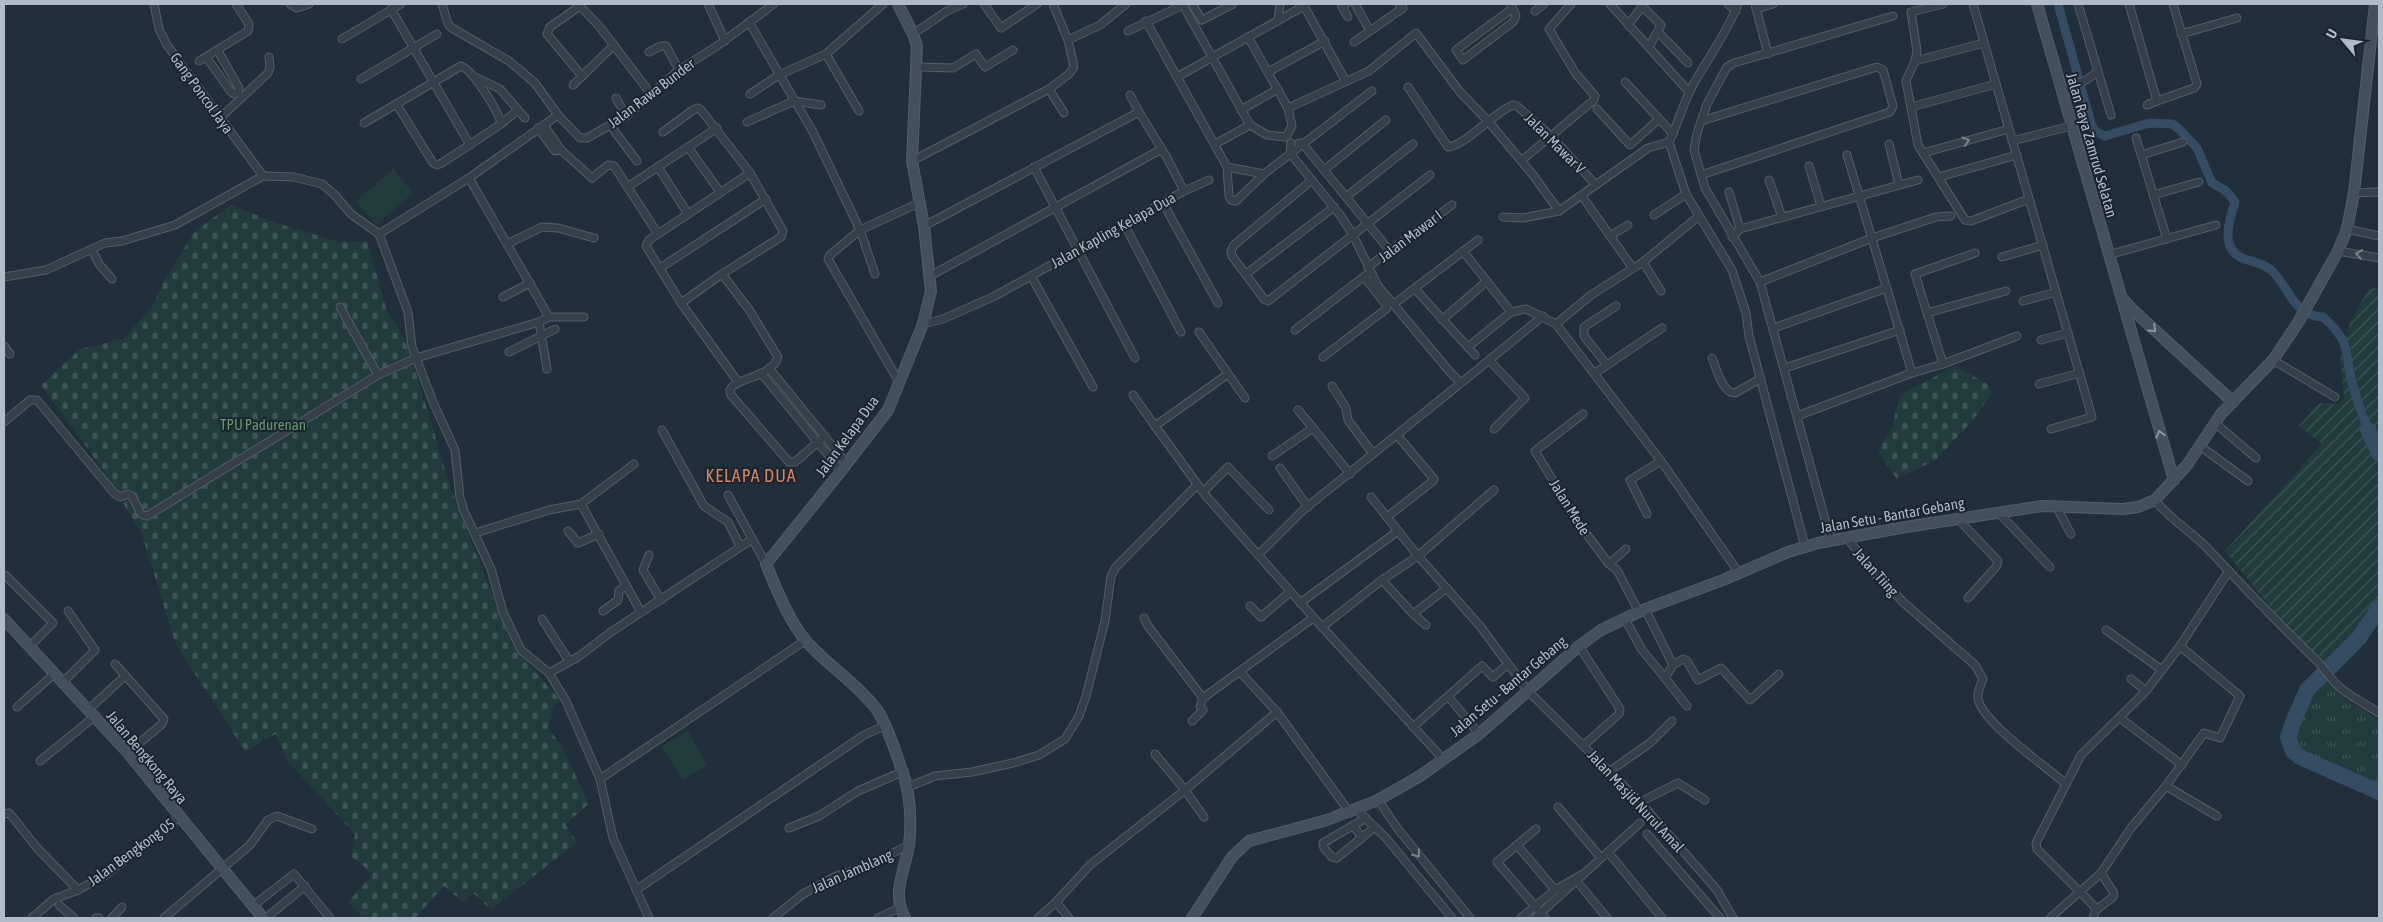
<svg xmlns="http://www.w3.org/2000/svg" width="2383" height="922" viewBox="0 0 2383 922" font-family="'Asap Condensed',sans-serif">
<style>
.grass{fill:url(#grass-tufts)}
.cemetery{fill:url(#cemetery-stones)}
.park{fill:#233b3c}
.garden{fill:url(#garden-furrows)}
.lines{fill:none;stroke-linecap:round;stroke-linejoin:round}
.canal{stroke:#354c62;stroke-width:9}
.river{stroke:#354c62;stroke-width:16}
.street-casing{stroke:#535e69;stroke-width:9}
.secondary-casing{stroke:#535e69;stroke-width:12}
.street{stroke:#35404b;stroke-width:7}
.secondary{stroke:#43505e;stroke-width:10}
.oneway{stroke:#79848f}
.oneway2{stroke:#8a96a2}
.labels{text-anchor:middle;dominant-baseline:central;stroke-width:4;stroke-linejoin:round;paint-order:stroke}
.street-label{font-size:15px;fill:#b0bbc7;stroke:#1a2530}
.park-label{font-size:15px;fill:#67986d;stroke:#1a2530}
.quarter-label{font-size:18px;letter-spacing:1px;fill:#d6855c;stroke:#1a2530}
</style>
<defs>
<pattern id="grass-tufts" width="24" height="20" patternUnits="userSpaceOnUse" patternTransform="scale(1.25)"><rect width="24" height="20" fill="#233b3c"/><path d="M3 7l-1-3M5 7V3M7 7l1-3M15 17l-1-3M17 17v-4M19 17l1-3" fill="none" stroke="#405557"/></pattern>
<pattern id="cemetery-stones" width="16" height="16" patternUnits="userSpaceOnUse" patternTransform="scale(1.25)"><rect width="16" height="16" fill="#233b3c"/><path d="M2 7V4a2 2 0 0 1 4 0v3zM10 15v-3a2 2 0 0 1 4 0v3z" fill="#405557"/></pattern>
<pattern id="garden-furrows" width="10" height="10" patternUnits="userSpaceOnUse" patternTransform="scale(1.25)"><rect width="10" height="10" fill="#233b3c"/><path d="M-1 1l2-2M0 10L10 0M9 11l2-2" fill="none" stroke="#405557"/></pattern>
</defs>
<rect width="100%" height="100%" fill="#212f3b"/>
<polygon class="grass" points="2326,678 2340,695 2379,720 2379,786 2302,752 2295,744 2294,736 2312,692"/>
<g class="cemetery">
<polygon points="231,205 277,223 339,242 367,241 387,311 404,338 422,391 450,487 512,645 561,701 554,705 548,729 561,744 589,804 565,824 577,842 491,910 473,893 464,903 444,886 415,918 363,918 348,902 373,874 351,856 355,834 287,761 276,734 245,751 176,645 142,535 104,471 41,385 80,349 123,339 153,306 164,281 195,231"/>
<polygon points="1955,366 1986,383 1992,393 1973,420 1936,460 1897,479 1878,452 1892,427 1900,395"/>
</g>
<g class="park">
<polygon points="393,169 413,193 376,225 356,201"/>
<polygon points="688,731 707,765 682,780 662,746"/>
</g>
<polygon class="garden" points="2379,288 2379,600 2357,634 2328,665 2284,624 2225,551 2322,444 2299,426 2319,403 2338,404 2344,397 2340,358 2351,320 2369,289"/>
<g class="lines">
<path class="canal" d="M2058,4L2091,123L2095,131L2105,136L2149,123L2172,124L2179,129L2197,148L2212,183L2225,190L2235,202C2231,215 2224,235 2231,248C2239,263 2259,259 2271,270C2290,287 2292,316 2323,317C2354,345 2343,352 2353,386C2357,401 2363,415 2368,430"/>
<g class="river">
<polyline points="2368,430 2379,453"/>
<polyline points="2379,608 2359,638 2307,690 2294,720 2288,737 2293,751 2300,757 2379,792"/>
</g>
<defs>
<g id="street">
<polyline points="154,4 159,29 167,45 263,176"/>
<polyline points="290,4 297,8 309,4"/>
<polyline points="442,4 448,24 452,28 509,61 535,83 558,115"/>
<polyline points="578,4 599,26 651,94"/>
<polyline points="708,4 725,41"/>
<polyline points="984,4 1001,28 1037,4"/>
<polyline points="1192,4 1202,20 1233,4"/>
<polyline points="1300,4 1304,6 1345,80"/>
<polyline points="1346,4 1342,7 1348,17"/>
<polyline points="1355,4 1370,31"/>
<polyline points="1511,4 1516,16 1513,22 1463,60 1456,50 1513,8"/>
<polyline points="1610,4 1689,92"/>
<polyline points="1728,4 1736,11"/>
<path d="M1738,4C1727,33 1708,58 1693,85C1683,103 1678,124 1669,142L1686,194L1732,270L1746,313L1749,336L1805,546"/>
<polyline points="1755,4 1768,54"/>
<polyline points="1943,4 1911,12 1917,51 1915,61 1906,81 1918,145 1965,220 1971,221 2029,199"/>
<polyline points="1973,4 2092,417 2051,429"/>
<polyline points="2078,4 2111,115"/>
<polyline points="2129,4 2157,101 2194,88 2197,84 2173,4"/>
<polyline points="580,6 550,27 547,34 582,76"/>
<polyline points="1642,6 1661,25 1649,47"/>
<polyline points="391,9 470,145"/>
<polyline points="1756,9 1773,4"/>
<polyline points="1535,11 1544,4"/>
<polyline points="1146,21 1227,167 1264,174"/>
<polyline points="1278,21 1280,4"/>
<polyline points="749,22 813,132 860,230 830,255 828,259 899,382"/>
<polyline points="1628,25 1644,4"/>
<polyline points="1128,31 1183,5 1250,125"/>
<polyline points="1658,32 1688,63"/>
<polyline points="913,34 947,11 963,4"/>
<polyline points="2181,34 2237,18"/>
<polyline points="342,39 401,4"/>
<polyline points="1068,40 1100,25 1126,4"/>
<polyline points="1354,42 1403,8 1399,4"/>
<polyline points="649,52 661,46 666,46 679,70"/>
<polyline points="826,54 859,111"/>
<polyline points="207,58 231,92 234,94 238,92 239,88 218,51"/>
<polyline points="199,61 248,31 249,24 236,4"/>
<polyline points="1915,61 1984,43"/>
<polyline points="917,67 953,68 976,54 985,67 1013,50"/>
<polyline points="1268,72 1325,41"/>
<polyline points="475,77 500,89 525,118"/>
<polyline points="1177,77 1304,6"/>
<polyline points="361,79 437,34"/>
<polyline points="1625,82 1673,134"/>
<polyline points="573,85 614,45"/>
<path d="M1408,87L1448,147C1465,146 1493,113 1513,105L1517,106L1551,136L1596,185"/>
<polyline points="1049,89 1064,113"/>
<polyline points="2062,92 2088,79 2098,71"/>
<polyline points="750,94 779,75 826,54 883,4"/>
<polyline points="1130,95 1139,112 1163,151"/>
<polyline points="616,98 626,116"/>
<polyline points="2147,105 2157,101"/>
<polyline points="1911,107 1996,84"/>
<polyline points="1288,108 1369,71 1416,33 1460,92 1488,121 1533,175 1559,211"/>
<polyline points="1597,109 1630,145 1659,119"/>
<polyline points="1241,110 1278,89"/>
<polyline points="221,117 268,73 270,67 269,57"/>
<polyline points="747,122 794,101 821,105"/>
<path d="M364,123L461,66C473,70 499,112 501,124L442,163L437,165L433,163L397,105"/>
<polyline points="501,124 518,110"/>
<polyline points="544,125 561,150 592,178 608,165 614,166 658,234"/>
<polyline points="610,125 637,161"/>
<polyline points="538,128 555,151 561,150"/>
<polyline points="663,132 693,110 698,108 701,110 750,173 783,231 781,237 722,274 681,303"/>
<polyline points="2136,138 2167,239"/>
<polyline points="2012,141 2071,126"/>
<polyline points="1291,143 1290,153 1340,215 1353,235 1378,286 1450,372 1461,383 1543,316"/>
<polyline points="1299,143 1302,143 1390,251"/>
<polyline points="1215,144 1250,125 1267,135 1286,137 1292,126 1288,108 1248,37"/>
<polyline points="1889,144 1899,185"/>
<polyline points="688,147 720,192"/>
<polyline points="1923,153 2009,129"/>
<polyline points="1847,155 1912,373"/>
<polyline points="2141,155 2183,142"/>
<polyline points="912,161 1049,89 1069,74 1074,67 1068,40 1053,4"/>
<polyline points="1521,161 1594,100 1595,96 1576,74 1549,29 1571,4"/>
<polyline points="1809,166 1821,206"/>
<polyline points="658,167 688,214"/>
<polyline points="1034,167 1135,358"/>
<polyline points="1227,167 1229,196 1231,200 1236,201 1264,174 1372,91"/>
<polyline points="1324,170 1386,120"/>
<polyline points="1701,175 1890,112 1893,106 1883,70 1877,67 1701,121"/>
<polyline points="1939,177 2017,155"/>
<polyline points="1312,180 1234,245 1231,251 1232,256 1264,299 1268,301 1430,175"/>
<polyline points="1769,180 1782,217"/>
<polyline points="629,186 717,128"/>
<polyline points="1729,192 1740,229"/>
<polyline points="2354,193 2379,192"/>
<polyline points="2153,195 2199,182"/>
<polyline points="1347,196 1413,144"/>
<polyline points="1582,196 1632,267"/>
<polyline points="1163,203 1218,303"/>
<polyline points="1654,215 1686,194"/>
<polyline points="1503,217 1523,218 1559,211 1648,148 1669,142"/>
<polyline points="1124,224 1181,332"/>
<polyline points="924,226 1139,112"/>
<polyline points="2347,229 2379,236"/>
<polyline points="379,234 469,178 558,115 580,138 587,138 626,116 679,70 717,46 774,4"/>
<polyline points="1610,236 1628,225"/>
<polyline points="1732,237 1740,229 1918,180"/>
<polyline points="507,244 542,227 558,228 594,238"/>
<polyline points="92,250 99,264 112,279"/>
<polyline points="1463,251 1511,312 1526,309 1556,324 1661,461 1739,573"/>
<polyline points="2338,251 2379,258"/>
<polyline points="2108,255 2216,225"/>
<polyline points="2002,257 2043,245"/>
<polyline points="1643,262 1661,291"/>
<polyline points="1368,267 1452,205"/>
<polyline points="660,268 766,199"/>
<path d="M722,274L750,311L778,357C772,376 746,376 733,386L730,390L731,395L789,462H795L825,436"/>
<polyline points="875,274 860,230 919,203"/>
<polyline points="1246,274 1334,207"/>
<polyline points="930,276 1160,150 1165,154 1184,191"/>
<polyline points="1031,276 1093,387"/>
<polyline points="4,277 46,270 105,243 122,241 175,225 263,176 294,177 322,184 334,194 351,214 379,234 408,312 412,347 433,402 455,450 460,498 464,511 491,569 503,612 521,650 549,673 566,701 600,779 613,838 649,918"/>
<polyline points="1760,282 1872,238 1936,217 1951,216"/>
<polyline points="1415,289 1475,355"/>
<polyline points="503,297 530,283"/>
<polyline points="1398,301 1478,240"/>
<polyline points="2023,301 2056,292"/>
<polyline points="340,307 378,375"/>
<polyline points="1927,313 2006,291"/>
<polyline points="549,317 584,317"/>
<polyline points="1442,320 1487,281"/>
<polyline points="539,322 547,369"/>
<polyline points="923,324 943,319 995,296 1184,191 1209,180"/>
<polyline points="1556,324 1591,295 1643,262 1699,216"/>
<polyline points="1774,328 1887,288"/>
<polyline points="1295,330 1366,275"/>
<polyline points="1199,332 1245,398"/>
<polyline points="2041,340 2068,333"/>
<polyline points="4,346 10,354"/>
<polyline points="1468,347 1511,312"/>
<polyline points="509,352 555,329"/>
<polyline points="1323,357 1386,309 1387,306 1364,277"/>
<path d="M1712,358C1717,369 1722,393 1735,393L1760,379"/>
<polyline points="2273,360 2335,397"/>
<polyline points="1490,361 1525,398 1494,429"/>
<polyline points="1943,364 2017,336"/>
<polyline points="1607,365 1584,336 1584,327 1616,306"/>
<polyline points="769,368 847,464"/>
<polyline points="1785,368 1900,330"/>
<polyline points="761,373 841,471"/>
<polyline points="1595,373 1662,328"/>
<polyline points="1228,374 1155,426 1206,496 1322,627 1442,758"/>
<polyline points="738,382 681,303 646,246 649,240 658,234 750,173"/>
<polyline points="2039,384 2080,373"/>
<polyline points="1332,386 1346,408 1348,420 1373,454"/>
<polyline points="1133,395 1155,426"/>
<polyline points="1298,410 1313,428"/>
<polyline points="1583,414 1535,451 1582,528 1609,564 1617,570 1639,612"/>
<polyline points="1797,416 1912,373 1943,364 1915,274 1975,253"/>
<polyline points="4,422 30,400 37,400 114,493 120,497 128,494 132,496 141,514 147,516 378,375 416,358 539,322 549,317 469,178"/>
<polyline points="2215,423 2256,458"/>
<polyline points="662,430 704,506 728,522 740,546"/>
<polyline points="2200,446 2248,481"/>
<polyline points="1272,456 1313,428 1350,474"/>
<polyline points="634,464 581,504 641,612"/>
<polyline points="1280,468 1308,507"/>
<polyline points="1203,492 1228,467 1269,510"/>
<polyline points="728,495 766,564"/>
<polyline points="1371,497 1418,556 1480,626 1528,691 1640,802 1717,890 1733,918"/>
<path d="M2155,500C2170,520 2194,533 2211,552C2246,590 2281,626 2318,662C2326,671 2333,683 2343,690C2355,699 2367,705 2379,713"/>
<polyline points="2056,506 2071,534"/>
<polyline points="1999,513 2050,567"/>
<polyline points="1647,514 1630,480 1661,461"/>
<polyline points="1387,517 1433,481 1434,479 1397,435"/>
<polyline points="1958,519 1998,561 1996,567 1968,598"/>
<polyline points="568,531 578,543 599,534"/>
<polyline points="475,533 549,510 581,504"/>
<path d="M1847,538L1873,571L1904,603L1975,665L1983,679C1981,684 1977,692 1978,698C1980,721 2048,768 2066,784"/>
<polyline points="1831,541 1760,282 1705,188 1694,150 1697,133 1707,104 1727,67 1734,63 1893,16"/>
<polyline points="649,555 643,570 661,600"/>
<polyline points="1258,555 1302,511 1461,383"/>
<polyline points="1609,564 1626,549"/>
<polyline points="5,575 53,623 29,647"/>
<polyline points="1300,603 1398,531"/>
<polyline points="1250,606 1261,617 1290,592"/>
<polyline points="1645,609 1673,665 1683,659 1687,661 1698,680 1721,668 1750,700 1779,674"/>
<polyline points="603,611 618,600 619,591 625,586"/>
<polyline points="1413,614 1447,588"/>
<polyline points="1144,618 1148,626 1203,698"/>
<polyline points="542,619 569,661"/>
<polyline points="1625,619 1642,650 1665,678"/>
<polyline points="1426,625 1413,614 1382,580 1418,556 1494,490"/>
<polyline points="1322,627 1382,580"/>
<polyline points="2106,630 2162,670"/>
<polyline points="1579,646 1620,709 1619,714 1584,745"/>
<polyline points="115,664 164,719 162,724 128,753"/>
<polyline points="1673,665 1665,678 1687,706"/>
<polyline points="1240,672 1277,712 1350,813"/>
<polyline points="549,673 578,657 611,632 751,540"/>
<polyline points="2131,679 2146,691"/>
<polyline points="62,683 95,650 68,611"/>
<polyline points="1448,696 1479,734"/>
<polyline points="17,707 54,674"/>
<polyline points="88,710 125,676"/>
<polyline points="2120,718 2182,765"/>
<polyline points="1192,721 1203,710 1200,706 1203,698 1313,618"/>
<polyline points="1413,727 1482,666 1493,677 1507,665"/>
<polyline points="1155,754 1185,790 1204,817"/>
<polyline points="40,761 94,717"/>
<polyline points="1610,771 1650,743 1672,721"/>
<polyline points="600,779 806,640"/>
<polyline points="2166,786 2204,733 2220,738 2240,696 2180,646"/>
<polyline points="906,788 935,776 972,772 1013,763 1039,755 1065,739 1079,716 1086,696 1105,621 1111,576 1116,567 1197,485"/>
<polyline points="1378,800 1398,829 1470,918"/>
<polyline points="1640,802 1678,783 1705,800"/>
<polyline points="1558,807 1601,858"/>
<polyline points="1357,810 1386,838 1452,918"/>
<polyline points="4,814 9,813 11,815 37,848 78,890"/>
<polyline points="1366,818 1323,843 1324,848 1332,857 1337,858 1375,827"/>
<polyline points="1353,825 1362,838"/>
<polyline points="789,828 819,816 858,791 902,772"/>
<polyline points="1536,829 1497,862 1545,918"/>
<polyline points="1647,834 1720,918"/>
<polyline points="1517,845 1555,890"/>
<polyline points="1608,852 1662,918"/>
<polyline points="1576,880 1607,918"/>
<polyline points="636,890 864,735 884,726"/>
<polyline points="1056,902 1069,918"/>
<polyline points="59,905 74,918"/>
<polyline points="254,905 294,874 330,918"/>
<polyline points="2096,910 2113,897 2114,893 2101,873"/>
<polyline points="32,918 54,899 78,890 107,874 179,817"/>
<polyline points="96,918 99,918"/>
<polyline points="112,918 122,907"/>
<polyline points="164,918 250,845 268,820 277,816 312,829"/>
<polyline points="266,918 305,886"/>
<polyline points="773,918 803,894 834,877 869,865 909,845"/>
<polyline points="878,918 899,908"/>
<polyline points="1038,918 1056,902 1090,865 1185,790 1277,712"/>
<polyline points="1521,918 1555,890 1583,874"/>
<polyline points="1535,918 1640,823"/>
<polyline points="2050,918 2101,873 2131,828 2166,786 2217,816"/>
<polyline points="2093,918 2096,910 2093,905 2037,849 2036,843 2081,755 2146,691 2180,646 2228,572"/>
</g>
<g id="secondary">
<path d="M898,4L913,34L917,46L912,161L924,226L931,291L923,324L888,410L841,471L766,564C777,590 788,619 806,641C828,666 857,683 877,710C888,726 895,751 902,770C910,792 912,821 909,845C905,870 891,894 905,918"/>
<polyline points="2037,4 2174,480"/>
<polyline points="2123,299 2133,310 2233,402"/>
<polyline points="4,619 128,753 263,918"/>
<polyline points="1192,918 1232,857 1249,841 1327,820 1378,800 1420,776 1479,734 1579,646 1601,630 1645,609 1723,580 1788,552 1818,543 1900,528 2042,506 2123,509 2138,507 2155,500 2187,465 2221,414 2273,360 2299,321 2338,251 2347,229 2354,193 2375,4"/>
</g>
</defs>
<use href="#street" class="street-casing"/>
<use href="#secondary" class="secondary-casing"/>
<use href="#street" class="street"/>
<use href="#secondary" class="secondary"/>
</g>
<defs><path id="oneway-chevron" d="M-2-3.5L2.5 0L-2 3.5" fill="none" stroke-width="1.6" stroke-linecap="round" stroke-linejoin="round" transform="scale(1.25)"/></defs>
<g class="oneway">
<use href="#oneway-chevron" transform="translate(1966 141) rotate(-16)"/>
<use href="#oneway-chevron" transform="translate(2359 254) rotate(-171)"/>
<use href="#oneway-chevron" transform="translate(1417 854) rotate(51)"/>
</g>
<g class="oneway2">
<use href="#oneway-chevron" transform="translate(2153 329) rotate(43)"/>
<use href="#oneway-chevron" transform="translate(2160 434) rotate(-106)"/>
</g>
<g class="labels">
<g class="street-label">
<text transform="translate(202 93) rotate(54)">Gang Poncol Jaya</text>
<text transform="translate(651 93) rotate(-37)">Jalan Rawa Bunder</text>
<text transform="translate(1555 143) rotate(45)">Jalan Mawar V</text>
<text transform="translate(2092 145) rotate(74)">Jalan Raya Zamrud Selatan</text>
<text transform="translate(1113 230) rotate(-29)">Jalan Kapling Kelapa Dua</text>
<text transform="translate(1410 236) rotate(-37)">Jalan Mawar I</text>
<text transform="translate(847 436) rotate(-54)">Jalan Kelapa Dua</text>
<text transform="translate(1570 507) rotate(58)">Jalan Mede</text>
<text transform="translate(1892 515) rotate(-10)">Jalan Setu - Bantar Gebang</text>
<text transform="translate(1876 572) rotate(48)">Jalan Tiing</text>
<text transform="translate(1508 686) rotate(-40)">Jalan Setu - Bantar Gebang</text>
<text transform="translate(147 757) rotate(50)">Jalan Bengkong Raya</text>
<text transform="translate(1636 801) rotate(47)">Jalan Masjid Nurul Amal</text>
<text transform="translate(131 852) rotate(-36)">Jalan Bengkong 05</text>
<text transform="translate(852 871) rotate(-24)">Jalan Jamblang</text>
</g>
<g class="park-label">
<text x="263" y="424">TPU Padurenan</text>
</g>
<g class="quarter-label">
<text x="751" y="475">KELAPA DUA</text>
</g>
</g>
<rect width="2383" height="922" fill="none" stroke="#b0bbc7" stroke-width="10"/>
<g transform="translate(2343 40) rotate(299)" stroke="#1a2530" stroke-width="4" paint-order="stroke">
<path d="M0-4L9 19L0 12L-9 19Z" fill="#b0bbc7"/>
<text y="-8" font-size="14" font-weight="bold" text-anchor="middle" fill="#b0bbc7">U</text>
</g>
</svg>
